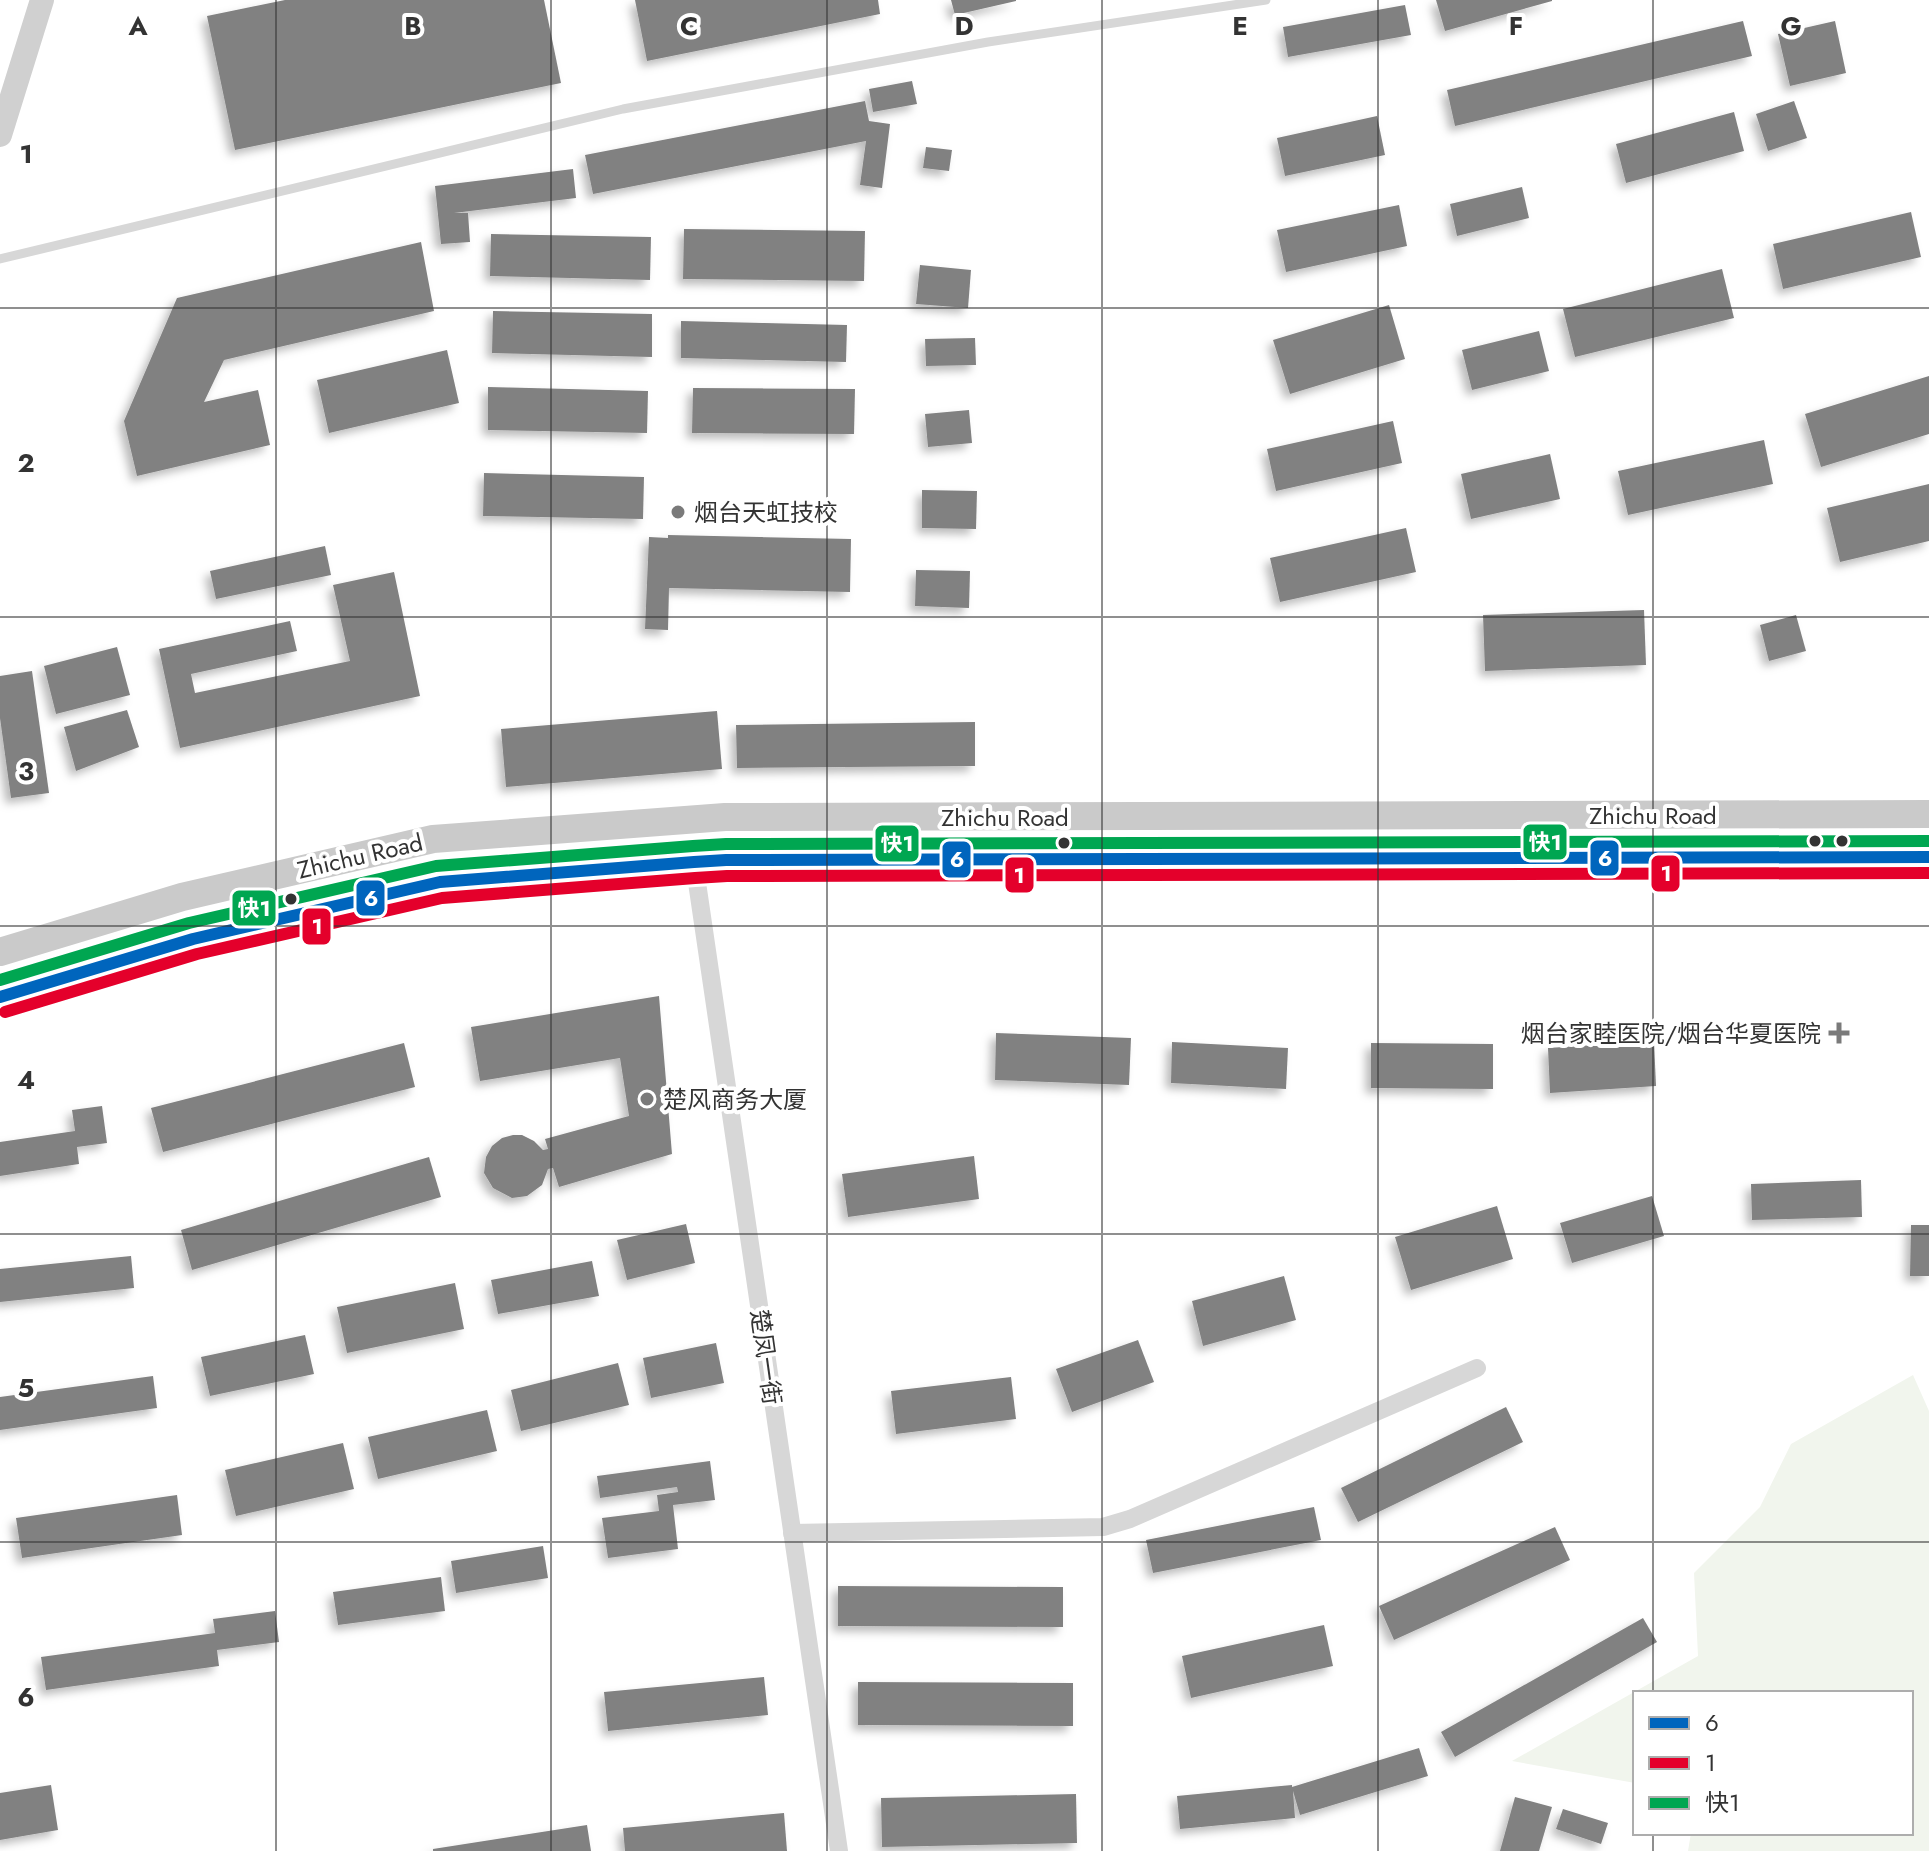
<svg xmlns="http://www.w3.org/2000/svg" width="1929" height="1851" viewBox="0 0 1929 1851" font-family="Jost,'Noto Sans SC',sans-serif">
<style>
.green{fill:#f1f5ed}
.building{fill:#818181;filter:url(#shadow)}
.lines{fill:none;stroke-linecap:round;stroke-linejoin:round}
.lane{stroke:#d7d7d7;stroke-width:9}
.street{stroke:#d7d7d7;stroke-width:18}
.secondary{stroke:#d0d0d0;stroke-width:24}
.primary{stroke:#cacaca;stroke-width:28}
.bus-1-casing{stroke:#fff;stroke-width:18}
.bus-2-casing{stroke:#fff;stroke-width:18}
.bus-3-casing{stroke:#fff;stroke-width:18}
.bus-1{stroke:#0065bd;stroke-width:12}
.bus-2{stroke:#e4002b;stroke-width:12}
.bus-3{stroke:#00a651;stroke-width:12}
.grid{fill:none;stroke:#333;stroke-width:2;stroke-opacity:0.55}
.poi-dot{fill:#7a7a7a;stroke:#fff;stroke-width:3}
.bus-dot{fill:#333;stroke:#fff;stroke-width:3}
.labels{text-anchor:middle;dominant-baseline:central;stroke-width:8;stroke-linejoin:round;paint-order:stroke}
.poi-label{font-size:24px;fill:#333;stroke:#fff;text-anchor:start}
.street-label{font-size:24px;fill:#333;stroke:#fff}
.grid-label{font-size:26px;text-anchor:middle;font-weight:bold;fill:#333;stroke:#fff;stroke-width:8;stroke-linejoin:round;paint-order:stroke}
.line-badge{stroke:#fff;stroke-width:3}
.badge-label{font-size:22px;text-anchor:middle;font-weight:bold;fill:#fff}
</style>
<defs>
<filter id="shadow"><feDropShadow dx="-5.5" dy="5.5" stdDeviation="4" flood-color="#0004"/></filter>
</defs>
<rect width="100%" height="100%" fill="#fff"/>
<polygon class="green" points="1913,1375 1929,1411 1929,1851 1688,1851 1691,1833 1911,1833 1911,1693 1635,1693 1635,1783 1512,1761 1698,1656 1694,1573 1760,1507 1791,1444"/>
<g class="building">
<polygon points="285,0 544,0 561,83 235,150 207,16"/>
<polygon points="635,0 878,0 880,14 647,61"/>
<polygon points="951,0 1016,0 1016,1 955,15"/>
<polygon points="1436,0 1552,0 1552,1 1445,31"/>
<polygon points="1405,5 1411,35 1288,57 1283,27"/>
<polygon points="1743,21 1752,56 1455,126 1447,90"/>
<polygon points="1835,21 1846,73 1790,86 1778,34"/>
<polygon points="912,81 917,104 873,112 869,89"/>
<polygon points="865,101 869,121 890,124 882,188 860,185 866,141 593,194 585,155"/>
<polygon points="1794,101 1807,138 1768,151 1756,114"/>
<polygon points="1734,112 1744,151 1626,183 1616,144"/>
<polygon points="1377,116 1385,155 1285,176 1277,138"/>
<polygon points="926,147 952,150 949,171 923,168"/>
<polygon points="573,169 576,198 454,213 468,213 470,242 441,244 435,186"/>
<polygon points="1522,187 1529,218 1457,236 1450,204"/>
<polygon points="1399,205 1407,246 1286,272 1277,230"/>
<polygon points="1911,212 1921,257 1783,289 1773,244"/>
<polygon points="684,229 865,231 864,281 683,279"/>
<polygon points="491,234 651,237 650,280 490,276"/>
<polygon points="421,242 434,311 224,360 204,402 258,390 270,445 137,476 124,421 177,298"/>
<polygon points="920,265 971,270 968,308 916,304"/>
<polygon points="1722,269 1734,318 1575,357 1563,309"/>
<polygon points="1389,305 1405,359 1290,394 1273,340"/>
<polygon points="493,311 652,314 652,357 492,353"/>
<polygon points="681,321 847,325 846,362 681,358"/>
<polygon points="1539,331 1549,371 1472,390 1462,350"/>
<polygon points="975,338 976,365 926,366 925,339"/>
<polygon points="447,350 459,403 329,433 317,380"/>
<polygon points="1929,376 1929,434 1821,467 1805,414"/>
<polygon points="488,387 648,391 647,433 488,430"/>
<polygon points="693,388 855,389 854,434 692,433"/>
<polygon points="969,410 972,443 928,447 925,414"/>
<polygon points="1393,421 1402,463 1276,491 1267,449"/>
<polygon points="1764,440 1773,484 1628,515 1618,471"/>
<polygon points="1550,454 1560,499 1471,519 1461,474"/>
<polygon points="484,473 644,477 643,519 483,516"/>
<polygon points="1929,484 1929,541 1840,562 1827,508"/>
<polygon points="922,490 977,491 976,529 922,528"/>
<polygon points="1406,528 1416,572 1280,602 1270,558"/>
<polygon points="668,535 851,539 850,592 669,588 668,630 645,629 649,537 668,538"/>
<polygon points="325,546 331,575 216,599 210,571"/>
<polygon points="916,570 970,571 969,608 915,606"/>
<polygon points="394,572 420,696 180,748 159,649 290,621 297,651 191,674 195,693 350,661 333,585"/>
<polygon points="1644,610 1646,665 1485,671 1483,615"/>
<polygon points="1796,615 1806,651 1769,661 1760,625"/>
<polygon points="117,647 130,695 56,714 44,666"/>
<polygon points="32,671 49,793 11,798 0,718 0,676"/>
<polygon points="127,710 139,747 76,771 64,727"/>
<polygon points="717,711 722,769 506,787 501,729"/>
<polygon points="975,722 975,766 737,768 736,725"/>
<polygon points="659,996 672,1154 559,1187 553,1168 548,1169 542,1185 527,1196 512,1198 493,1188 484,1173 486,1157 492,1146 502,1138 513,1135 522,1135 534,1141 543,1150 548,1149 545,1139 629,1116 620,1058 480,1081 471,1027"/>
<polygon points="996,1033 1131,1038 1129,1085 995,1080"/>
<polygon points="1654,1041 1656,1086 1550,1093 1548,1048"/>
<polygon points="1172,1042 1288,1048 1286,1089 1171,1083"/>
<polygon points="404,1043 415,1087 163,1152 151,1108"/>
<polygon points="1371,1043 1493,1044 1493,1089 1371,1088"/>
<polygon points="102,1106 107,1143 77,1147 79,1164 0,1176 0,1142 75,1131 72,1110"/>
<polygon points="974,1156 979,1199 848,1217 842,1174"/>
<polygon points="429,1157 441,1197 192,1270 181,1230"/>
<polygon points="1861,1180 1862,1217 1752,1220 1751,1184"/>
<polygon points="1652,1196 1664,1236 1572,1263 1560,1223"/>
<polygon points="1497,1206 1513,1259 1411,1290 1395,1237"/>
<polygon points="686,1224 695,1263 627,1280 617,1240"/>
<polygon points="1911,1225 1929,1225 1929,1276 1910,1276"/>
<polygon points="131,1256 134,1288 0,1302 0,1269"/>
<polygon points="592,1261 599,1296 498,1314 491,1280"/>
<polygon points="1284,1276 1296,1320 1203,1346 1192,1301"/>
<polygon points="455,1283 464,1329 347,1353 337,1307"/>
<polygon points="305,1335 314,1374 210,1396 201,1357"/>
<polygon points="1138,1340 1154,1382 1072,1412 1056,1369"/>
<polygon points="716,1343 724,1383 651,1398 643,1358"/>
<polygon points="618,1363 629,1405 521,1431 511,1390"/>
<polygon points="153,1376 157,1408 0,1430 0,1397"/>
<polygon points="1011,1377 1016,1419 896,1434 891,1391"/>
<polygon points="1506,1407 1523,1442 1358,1522 1341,1488"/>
<polygon points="487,1410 497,1451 378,1479 368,1437"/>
<polygon points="343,1443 354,1489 236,1516 225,1470"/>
<polygon points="710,1461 715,1500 673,1505 678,1549 608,1558 602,1518 659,1511 657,1495 678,1492 677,1487 600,1498 597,1476"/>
<polygon points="177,1495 182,1535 22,1558 16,1518"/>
<polygon points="1314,1507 1321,1540 1153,1573 1146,1540"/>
<polygon points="1555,1527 1570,1560 1394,1640 1379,1606"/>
<polygon points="543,1546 548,1578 456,1593 451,1561"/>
<polygon points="441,1577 445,1611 338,1625 333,1592"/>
<polygon points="838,1586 1063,1587 1063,1627 838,1626"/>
<polygon points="275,1611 279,1642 217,1650 219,1666 46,1690 41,1657 215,1633 213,1619"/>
<polygon points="1643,1618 1657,1642 1455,1757 1441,1732"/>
<polygon points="1324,1625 1333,1666 1191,1698 1182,1656"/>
<polygon points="764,1677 768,1715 608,1731 604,1692"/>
<polygon points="858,1682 1073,1683 1073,1726 858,1725"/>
<polygon points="1419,1748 1428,1776 1300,1815 1293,1791 1295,1818 1180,1829 1177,1796 1292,1785 1292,1787"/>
<polygon points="51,1785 58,1830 0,1840 0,1793"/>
<polygon points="1076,1794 1077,1843 882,1847 881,1798"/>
<polygon points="1515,1797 1552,1807 1539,1851 1500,1851"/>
<polygon points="1563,1809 1608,1823 1601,1844 1556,1829"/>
<polygon points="784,1813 787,1851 625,1851 623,1828"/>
<polygon points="587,1825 591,1851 433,1851 433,1849"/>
</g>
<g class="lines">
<polyline class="lane" points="0,259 623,109 988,42 1266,0"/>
<g class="street">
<polyline points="694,862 839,1851"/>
<polyline points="792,1533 1103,1527 1130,1519 1477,1368"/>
</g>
<polyline class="secondary" points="0,135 42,0"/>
<g class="primary">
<polyline points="0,952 182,897 433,839 725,817 1929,814"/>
<polyline points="0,997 193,939 440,882 694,862 726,860 1929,857"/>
</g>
<defs>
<polyline id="bus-1" points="0,997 193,939 440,882 694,862 726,860 1929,857"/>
<polyline id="bus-2" points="5,1012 197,954 442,898 695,878 727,876 1929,873"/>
<polyline id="bus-3" points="0,980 189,923 436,866 693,846 726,844 1929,841"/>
</defs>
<use href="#bus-1" class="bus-1-casing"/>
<use href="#bus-2" class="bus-2-casing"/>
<use href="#bus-3" class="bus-3-casing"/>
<use href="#bus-1" class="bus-1"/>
<use href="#bus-2" class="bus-2"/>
<use href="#bus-3" class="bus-3"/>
</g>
<path class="grid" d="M276,0V1851M551,0V1851M827,0V1851M1102,0V1851M1378,0V1851M1653,0V1693M0,308H1929M0,617H1929M0,926H1929M0,1234H1929M0,1542H1929M1653,1833V1851"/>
<g class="poi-dot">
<circle cx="678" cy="512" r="8"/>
<path d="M1835 1021h8v8h8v8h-8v8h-8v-8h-8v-8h8z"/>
<circle cx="647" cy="1099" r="8"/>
</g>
<g class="bus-dot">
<circle cx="1815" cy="841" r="7"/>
<circle cx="1842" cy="841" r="7"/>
<circle cx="1064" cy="843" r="7"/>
<circle cx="291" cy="899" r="7"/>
</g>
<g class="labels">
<g class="poi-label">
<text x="694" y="512">烟台天虹技校</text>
<text x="1821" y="1033" text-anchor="end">烟台家睦医院/烟台华夏医院</text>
<text x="663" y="1099">楚风商务大厦</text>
</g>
<g class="street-label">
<text x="1653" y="815">Zhichu Road</text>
<text x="1005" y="817">Zhichu Road</text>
<text transform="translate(360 856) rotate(-13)">Zhichu Road</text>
<text transform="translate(766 1357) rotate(82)">楚凤一街</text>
</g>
</g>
<g class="grid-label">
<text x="138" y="35">A</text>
<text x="413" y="35">B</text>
<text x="689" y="35">C</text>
<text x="964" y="35">D</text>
<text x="1240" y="35">E</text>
<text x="1516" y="35">F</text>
<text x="1791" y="35">G</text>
<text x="26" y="163">1</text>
<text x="26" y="472">2</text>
<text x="26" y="780">3</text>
<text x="26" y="1089">4</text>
<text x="26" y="1397">5</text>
<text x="26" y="1706">6</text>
</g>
<g class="line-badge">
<rect x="1522" y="823" width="46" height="38" rx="8" fill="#00a651"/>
<rect x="874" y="824" width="46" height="39" rx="8" fill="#00a651"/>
<rect x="1589" y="839" width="31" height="38" rx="8" fill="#0065bd"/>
<rect x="941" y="840" width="31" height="39" rx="8" fill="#0065bd"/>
<rect x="1650" y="854" width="31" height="39" rx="8" fill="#e4002b"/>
<rect x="1004" y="856" width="31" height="38" rx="8" fill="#e4002b"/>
<rect x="355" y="879" width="31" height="38" rx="8" fill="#0065bd"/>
<rect x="231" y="889" width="46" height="38" rx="8" fill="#00a651"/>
<rect x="301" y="907" width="31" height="39" rx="8" fill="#e4002b"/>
</g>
<g class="badge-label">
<text x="1545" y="850">快1</text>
<text x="897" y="851">快1</text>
<text x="1605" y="866">6</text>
<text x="957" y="867">6</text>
<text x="1666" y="881">1</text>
<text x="1019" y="883">1</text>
<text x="371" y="906">6</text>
<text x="254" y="916">快1</text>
<text x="317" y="934">1</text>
</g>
<rect x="1633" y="1691" width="280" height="144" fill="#ffffff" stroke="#adadad" stroke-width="2"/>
<rect x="1649" y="1717" width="40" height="12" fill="#0065bd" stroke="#adadad" stroke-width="2"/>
<text x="1705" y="1731" font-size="24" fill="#333333">6</text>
<rect x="1649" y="1757" width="40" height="12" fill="#e4002b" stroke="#adadad" stroke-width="2"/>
<text x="1705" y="1771" font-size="24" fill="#333333">1</text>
<rect x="1649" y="1797" width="40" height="12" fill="#00a651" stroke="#adadad" stroke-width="2"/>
<text x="1705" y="1811" font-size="24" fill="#333333">快1</text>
</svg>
